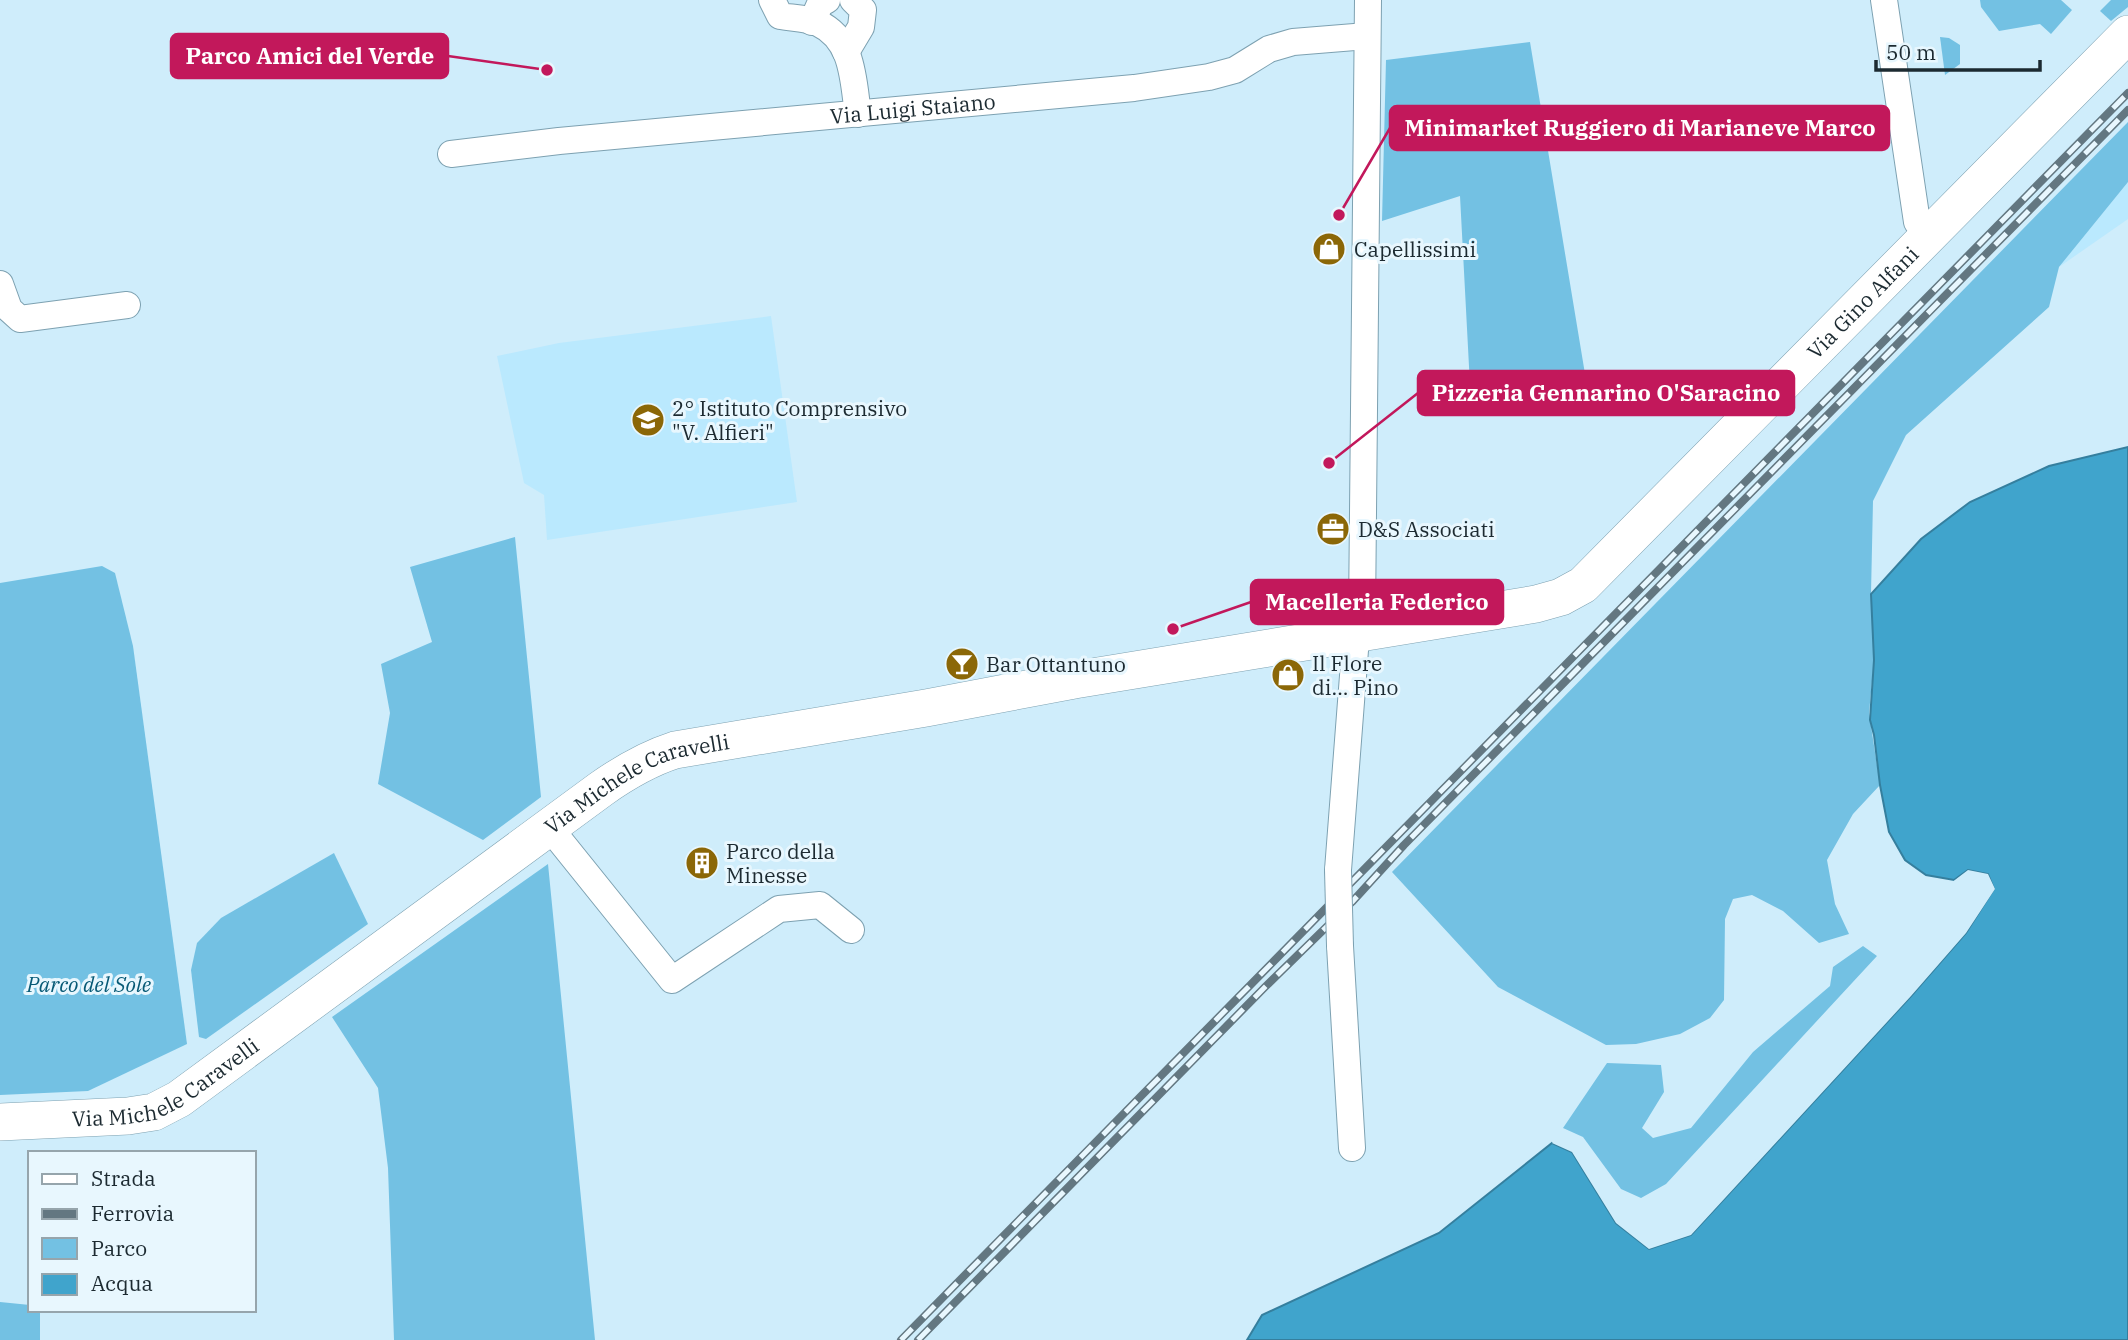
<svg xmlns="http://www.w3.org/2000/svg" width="2128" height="1340" viewBox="0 0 2128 1340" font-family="'IBM Plex Serif',serif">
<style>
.built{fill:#bae9fe}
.green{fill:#73c1e3}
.water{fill:#40a4cc;stroke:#357f9e;stroke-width:2}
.pier{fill:#cfedfb}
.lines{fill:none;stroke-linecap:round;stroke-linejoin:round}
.street-casing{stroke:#7da1b1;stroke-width:28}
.secondary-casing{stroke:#7da1b1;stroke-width:38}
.street{stroke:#fff;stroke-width:26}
.secondary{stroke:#fff;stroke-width:37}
.rail-casing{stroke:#637781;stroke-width:8}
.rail{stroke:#e8f7fe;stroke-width:5;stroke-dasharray:16;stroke-linecap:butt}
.street-bridge-casing{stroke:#7da1b1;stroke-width:28;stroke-linecap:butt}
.street-bridge{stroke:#fff;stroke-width:26}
.labels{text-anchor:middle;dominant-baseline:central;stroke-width:6;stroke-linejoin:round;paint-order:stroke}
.street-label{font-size:21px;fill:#1c2a31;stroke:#e8f7fe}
.poi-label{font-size:21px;fill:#1c2a31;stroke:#e8f7fe;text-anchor:start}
.park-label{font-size:21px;font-style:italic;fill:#075a76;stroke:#e8f7fe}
.leader{fill:none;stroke:#c2185b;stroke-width:2.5}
.callout-dot{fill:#c2185b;stroke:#e8f7fe;stroke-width:2.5}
.callout{fill:#c2185b;stroke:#c2185b;stroke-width:2.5}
.callout-label{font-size:23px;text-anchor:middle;font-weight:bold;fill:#fff}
</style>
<rect width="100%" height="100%" fill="#cfedfb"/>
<g class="built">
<polygon points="2128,182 2128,219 2059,267"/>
<polygon points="771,316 797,502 547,540 544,495 524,483 497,356 559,343"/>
</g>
<g class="green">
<polygon points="1980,0 2061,0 2072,10 2051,34 2040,24 1999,31 1981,7"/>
<polygon points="2111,0 2128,0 2128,7 2111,21 2100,11"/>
<polygon points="1940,37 1949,38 1960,45 1960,64 1945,75"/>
<polygon points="1530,42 1588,392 1470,385 1460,196 1382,221 1386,60"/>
<polygon points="2128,122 2128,182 2059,267 2049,307 1906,435 1873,501 1871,594 1874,660 1869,713 1880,785 1853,814 1827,860 1835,904 1849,934 1819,943 1783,911 1752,895 1733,899 1725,919 1724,1000 1710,1018 1680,1034 1636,1044 1606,1045 1498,987 1392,872"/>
<polygon points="515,537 541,797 483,840 378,784 390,713 381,664 432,642 410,567"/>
<polygon points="102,566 115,573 133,646 187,1044 88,1091 0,1095 0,583"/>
<polygon points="334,853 368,924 206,1039 199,1037 191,970 197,943 221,918"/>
<polygon points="548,864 595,1340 394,1340 388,1168 378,1088 332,1017"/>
<polygon points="1863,946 1877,956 1666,1184 1641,1198 1621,1189 1583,1137 1563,1128 1607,1063 1661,1065 1664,1092 1642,1128 1653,1138 1691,1128 1753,1052 1830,986 1833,967"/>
<polygon points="0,1302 30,1305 30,1310 40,1310 40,1340 0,1340"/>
</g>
<polygon class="water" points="2128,447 2128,1340 1247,1340 1262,1315 1439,1233 1552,1143 1572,1152 1616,1223 1649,1249 1691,1235 1911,996 1966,933 1994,889 1988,874 1968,870 1954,880 1926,875 1905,860 1889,832 1880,785 1874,735 1870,720 1874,660 1871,594 1921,539 1970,502 2049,466"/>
<polygon class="pier" points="1968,870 1988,874 1995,889 1966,933 1911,996 1691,1235 1649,1249 1616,1223 1572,1152 1552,1143 1554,1140 1574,1150 1619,1220 1650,1245 1689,1232 1909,993 1963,930 1991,889 1986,877 1969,874 1956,883 1951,883"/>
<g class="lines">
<defs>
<g id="street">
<path d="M772,0L780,16C791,18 808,18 818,23C854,40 853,80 858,114"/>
<polyline points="1884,0 1917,222 1928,237"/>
<polyline points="812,22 820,4 827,0"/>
<polyline points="846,52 861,27 863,10 853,0"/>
<path id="s1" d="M451,154L559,141L1134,88L1209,77L1235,70L1269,49L1293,42L1367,36"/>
<polyline points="0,284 9,309 20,319 127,305"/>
<polyline points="549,827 672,980 779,909 820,905 851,930"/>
<polyline points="1338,870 1355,650 1362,615 1368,0"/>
<polyline points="1340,946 1352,1148"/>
</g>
<g id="secondary">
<path id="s2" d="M0,1122L128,1116L154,1112L179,1099L601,789C625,772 647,759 675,750L926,708L1074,680L1536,604L1561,597L1583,585L2128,34"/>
</g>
</defs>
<use href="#street" class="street-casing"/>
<use href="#secondary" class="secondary-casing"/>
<use href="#street" class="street"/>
<use href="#secondary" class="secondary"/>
<defs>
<g id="rail">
<polyline points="901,1340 2128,93"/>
<polyline points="918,1340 1265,987 1352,902 1404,845 2128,110"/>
</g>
</defs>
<use href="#rail" class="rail-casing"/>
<use href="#rail" class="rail"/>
<defs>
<polyline id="street-bridge" points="1338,870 1340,946"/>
</defs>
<use href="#street-bridge" class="street-bridge-casing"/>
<use href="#street-bridge" class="street-bridge"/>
</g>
<defs>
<symbol id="shop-disc" viewBox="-11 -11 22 22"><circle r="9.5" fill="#8b6707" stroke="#e8f7fe"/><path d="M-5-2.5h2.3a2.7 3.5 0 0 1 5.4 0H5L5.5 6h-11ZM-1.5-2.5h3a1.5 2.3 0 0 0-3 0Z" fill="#fff"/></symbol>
<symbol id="school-disc" viewBox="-11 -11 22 22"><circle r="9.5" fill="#8b6707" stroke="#e8f7fe"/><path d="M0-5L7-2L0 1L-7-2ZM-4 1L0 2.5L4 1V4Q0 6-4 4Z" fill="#fff"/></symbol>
<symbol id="office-disc" viewBox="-11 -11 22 22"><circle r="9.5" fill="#8b6707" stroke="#e8f7fe"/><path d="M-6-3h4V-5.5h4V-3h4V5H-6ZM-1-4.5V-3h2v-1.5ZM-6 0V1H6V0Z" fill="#fff"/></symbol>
<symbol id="bar-disc" viewBox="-11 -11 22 22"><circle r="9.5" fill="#8b6707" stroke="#e8f7fe"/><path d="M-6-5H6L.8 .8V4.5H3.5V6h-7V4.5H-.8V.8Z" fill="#fff"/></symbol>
<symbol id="building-disc" viewBox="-11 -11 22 22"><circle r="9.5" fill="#8b6707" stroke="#e8f7fe"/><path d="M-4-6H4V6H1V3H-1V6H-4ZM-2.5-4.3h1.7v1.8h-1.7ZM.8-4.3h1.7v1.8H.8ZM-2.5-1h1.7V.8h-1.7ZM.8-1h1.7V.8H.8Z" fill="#fff"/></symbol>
</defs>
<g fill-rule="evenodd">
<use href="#shop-disc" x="1310" y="230" width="38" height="38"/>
<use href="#school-disc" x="629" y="401" width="38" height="38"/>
<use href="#office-disc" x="1314" y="510" width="38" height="38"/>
<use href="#bar-disc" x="943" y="645" width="38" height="38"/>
<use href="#shop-disc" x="1269" y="656" width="38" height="38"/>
<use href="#building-disc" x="683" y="844" width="38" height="38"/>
</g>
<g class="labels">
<g class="street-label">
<text stroke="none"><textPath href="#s1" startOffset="464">Via Luigi Staiano</textPath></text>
<text stroke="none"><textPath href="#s2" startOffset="2112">Via Gino Alfani</textPath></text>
<text stroke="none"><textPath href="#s2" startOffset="742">Via Michele Caravelli</textPath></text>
<text stroke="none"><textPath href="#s2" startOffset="175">Via Michele Caravelli</textPath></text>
</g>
<g class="poi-label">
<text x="1354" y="249">Capellissimi</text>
<text x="672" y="408">2° Istituto Comprensivo<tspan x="672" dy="24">"V. Alfieri"</tspan></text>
<text x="1358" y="529">D&amp;S Associati</text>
<text x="1312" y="663">Il Flore<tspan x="1312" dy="24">di... Pino</tspan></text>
<text x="986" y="664">Bar Ottantuno</text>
<text x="726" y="851">Parco della<tspan x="726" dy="24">Minesse</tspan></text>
</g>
<g class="park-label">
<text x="89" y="984">Parco del Sole</text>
</g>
</g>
<path class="leader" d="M547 70L448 56M1339 215L1390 128M1329 463L1418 393M1173 629L1251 602"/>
<g class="callout-dot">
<circle cx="547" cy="70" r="7"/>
<circle cx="1339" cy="215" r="7"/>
<circle cx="1329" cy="463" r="7"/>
<circle cx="1173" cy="629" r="7"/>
</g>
<g class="callout">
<rect x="171" y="34" width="277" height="44" rx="7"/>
<rect x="1390" y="106" width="499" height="44" rx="7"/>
<rect x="1418" y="371" width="376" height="44" rx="7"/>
<rect x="1251" y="580" width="252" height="44" rx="7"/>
</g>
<g class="callout-label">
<text x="310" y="64">Parco Amici del Verde</text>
<text x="1640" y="136">Minimarket Ruggiero di Marianeve Marco</text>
<text x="1606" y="401">Pizzeria Gennarino O'Saracino</text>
<text x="1377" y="610">Macelleria Federico</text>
</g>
<rect x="28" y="1151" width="228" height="161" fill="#e8f7fe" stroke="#96a5ac" stroke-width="2"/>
<rect x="42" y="1174" width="35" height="10" fill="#ffffff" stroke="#96a5ac" stroke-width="2"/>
<text x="91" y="1186" font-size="21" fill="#1c2a31">Strada</text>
<rect x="42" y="1209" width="35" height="10" fill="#637781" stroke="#96a5ac" stroke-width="2"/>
<text x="91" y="1221" font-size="21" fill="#1c2a31">Ferrovia</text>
<rect x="42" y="1238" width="35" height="21" fill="#73c1e3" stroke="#96a5ac" stroke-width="2"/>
<text x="91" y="1256" font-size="21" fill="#1c2a31">Parco</text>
<rect x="42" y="1274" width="35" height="21" fill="#40a4cc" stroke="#96a5ac" stroke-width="2"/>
<text x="91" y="1291" font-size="21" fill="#1c2a31">Acqua</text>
<path d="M1876 60v10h164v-10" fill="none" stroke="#1c2a31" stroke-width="3.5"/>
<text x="1886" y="60" font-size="21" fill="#1c2a31" stroke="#e8f7fe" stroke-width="5" paint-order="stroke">50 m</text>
</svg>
